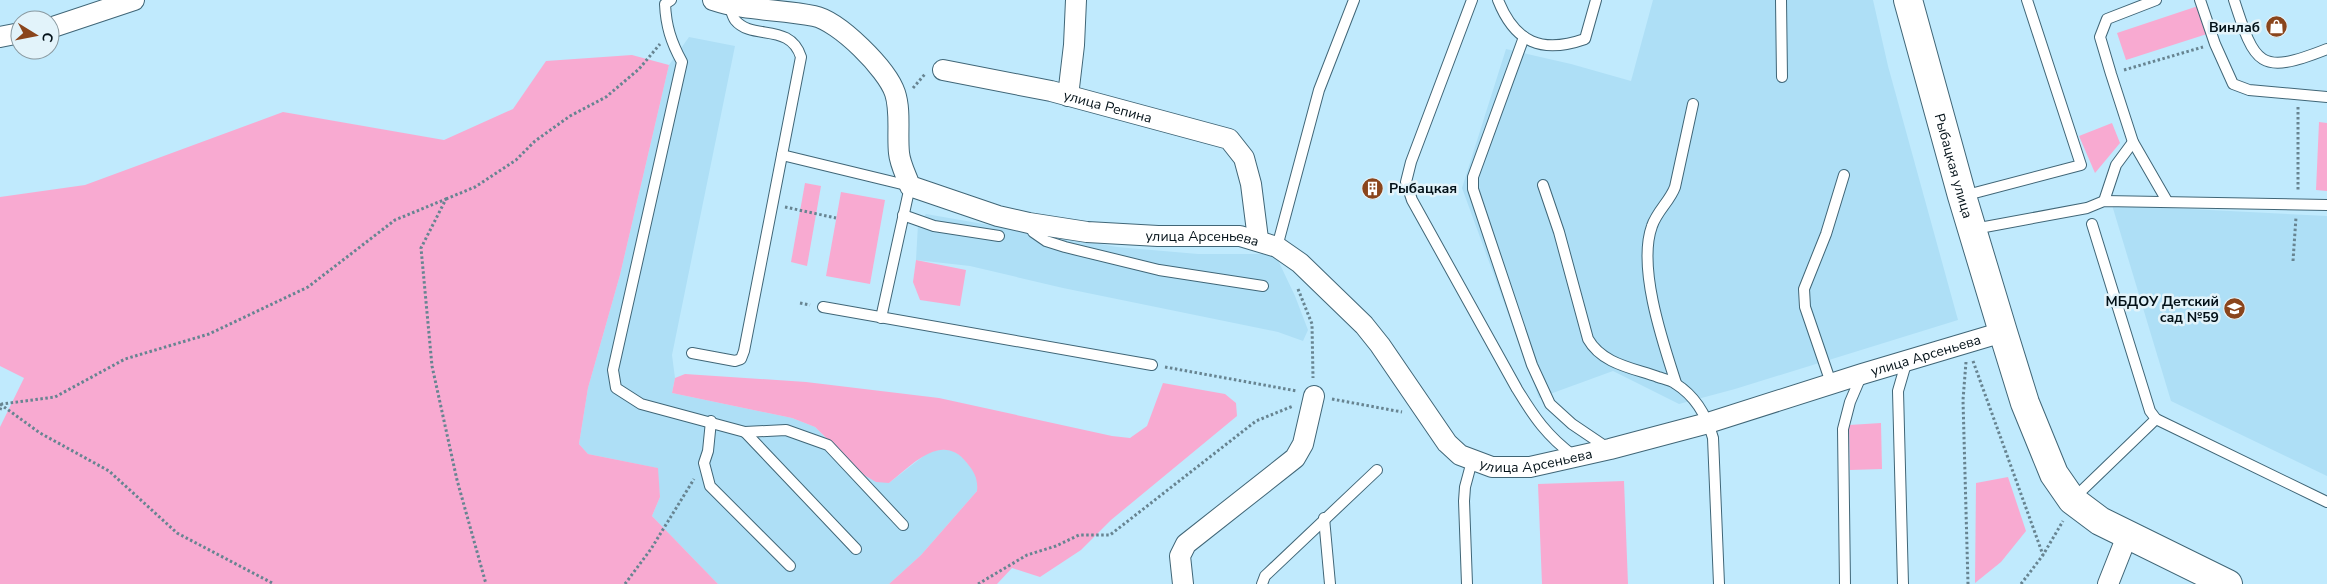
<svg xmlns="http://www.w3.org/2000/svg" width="2327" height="584" viewBox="0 0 2327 584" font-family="'Nunito Sans',sans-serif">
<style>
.built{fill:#aedff6}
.green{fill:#f8aad1}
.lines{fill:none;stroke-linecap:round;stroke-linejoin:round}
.lane-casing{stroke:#406677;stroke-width:12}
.street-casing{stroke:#406677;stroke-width:22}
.secondary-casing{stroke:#406677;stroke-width:30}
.path{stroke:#678491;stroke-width:3;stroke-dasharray:2.5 2.5;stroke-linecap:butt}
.lane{stroke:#fff;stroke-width:10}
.street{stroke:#fff;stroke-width:20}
.secondary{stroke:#fff;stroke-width:28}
.labels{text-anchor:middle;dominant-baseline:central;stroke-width:5;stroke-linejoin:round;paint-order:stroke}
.poi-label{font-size:14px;font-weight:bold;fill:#031118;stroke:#e2f3fa;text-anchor:end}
.street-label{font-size:14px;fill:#031118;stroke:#e2f3fa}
</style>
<rect width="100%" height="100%" fill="#c0eafd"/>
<g class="built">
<polygon points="1653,0 1873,0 1888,66 1958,320 1735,389 1679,404 1613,371 1539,398 1462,188 1506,49 1571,64 1631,81"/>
<polygon points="689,37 735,46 672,355 675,378 672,393 792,418 815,427 836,448 889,483 930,451 950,449 963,457 975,473 978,481 977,491 921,555 889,584 718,584 652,516 660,497 657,468 588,454 579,444 588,388 620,275 669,65"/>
<polygon points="2112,205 2327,216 2327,476 2171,401"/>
<polygon points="926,214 1117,247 1198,254 1275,254 1295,296 1308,330 1303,341 1278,332 1063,288 970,266 916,260 918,224"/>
</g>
<g class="green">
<polygon points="2198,6 2207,34 2126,60 2117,33"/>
<polygon points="632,55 669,65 620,275 588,388 579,444 588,454 658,468 660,497 652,516 718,584 0,584 0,427 24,378 0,366 0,197 85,185 283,112 444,140 513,109 546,61"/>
<polygon points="2319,122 2327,123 2327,191 2316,190"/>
<polygon points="2112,123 2120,143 2095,173 2079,136"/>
<polygon points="805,183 821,186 807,266 791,262"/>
<polygon points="841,192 885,200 870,284 826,276"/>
<polygon points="916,260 966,270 960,306 920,300 913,282"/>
<path d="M685,374L806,382L939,398L1112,436L1130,438L1147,426L1163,383L1225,394L1236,403L1237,416L1111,520L1081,550L1040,577L1012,568L997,584H889L921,555L977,491C978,479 975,473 967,463C942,431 912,465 889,483L876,482L864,475L815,427L792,418L672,393L675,378Z"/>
<polygon points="1881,423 1882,469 1850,470 1849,425"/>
<polygon points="2008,477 2026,531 2001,562 1975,583 1976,483"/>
<polygon points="1624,481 1628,584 1542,584 1538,484"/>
</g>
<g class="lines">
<defs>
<g id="lane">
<path d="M671,0L665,4C666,26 671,42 682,62L613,370L616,388L641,404L745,432L786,430L828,445L903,525"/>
<path d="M1472,0L1411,162L1406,182L1412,200L1517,389C1534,417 1547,436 1574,456"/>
<path d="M1498,0C1515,43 1542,54 1585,39L1596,0"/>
<polyline points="1781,0 1782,77"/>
<polyline points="2156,0 2107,19 2100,37 2111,74 2133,142 2167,201"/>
<polyline points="2200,0 2215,44 2233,84 2249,90 2327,97"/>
<path d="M2234,0C2255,65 2259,76 2327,49"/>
<polyline points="1524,37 1473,177 1473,189 1532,365 1550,404 1572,424 1609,449"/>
<polyline points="782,155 910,186 881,318"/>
<path d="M1543,185L1559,232L1588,339C1602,364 1633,368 1658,377C1664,379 1671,380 1676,384C1695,396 1707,417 1713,438L1719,584"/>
<polyline points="1963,196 2081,165 2027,0"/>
<polyline points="2104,201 2116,165 2133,142"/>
<polyline points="903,215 934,226 999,236"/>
<polyline points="1030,224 1033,232 1046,241 1065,247 1159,270 1263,286"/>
<polyline points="2092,224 2150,411 2156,419 2327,502"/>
<polyline points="1974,229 2087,208 2104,201 2327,205"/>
<polyline points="1277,247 1319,90 1354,0"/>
<polyline points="823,307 1152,365"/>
<path d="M692,353L735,361L741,359L744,351L801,57C790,22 752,41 735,20C732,16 731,9 729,5"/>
<path d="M1676,383C1663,343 1637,267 1652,226C1657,211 1670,201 1675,187L1693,104"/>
<polyline points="1831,383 1805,307 1804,289 1826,234 1844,175"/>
<polyline points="711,421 708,451 704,463 710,486 790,566"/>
<polyline points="745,432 856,549"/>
<polyline points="2072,500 2156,419"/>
<polyline points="1324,518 1330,584"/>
<polyline points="1262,584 1265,576 1377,470"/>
<polyline points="1467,584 1464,501 1465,487 1472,461"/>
<polyline points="1845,584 1843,429 1850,402 1862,374"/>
<polyline points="1903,584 1898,391 1907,360"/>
</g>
<g id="street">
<path id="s1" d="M713,0C746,11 780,9 814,16C839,21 887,69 895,93C901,111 897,134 899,153C900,164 906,175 910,186L998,216L1029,223L1087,232L1158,236H1240L1277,247L1300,263L1364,325L1380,345L1447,443L1460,455L1492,467H1530L1610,449L1708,423L1862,374L2003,332"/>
<polyline points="50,28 134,0"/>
<polyline points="0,37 20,33"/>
<path id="s2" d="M943,70L1051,91L1229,139L1244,158L1251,184L1258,239"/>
<polyline points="1068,96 1074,45 1076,0"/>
<polyline points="1183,584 1180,556 1186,544 1295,458 1303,444 1314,396"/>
<polyline points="2108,584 2127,536"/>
</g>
<g id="secondary">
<path id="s3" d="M1908,0L1962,196L2003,332L2025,403L2054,474L2072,500L2100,521L2228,584"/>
</g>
</defs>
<use href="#lane" class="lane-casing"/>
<use href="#street" class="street-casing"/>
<use href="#secondary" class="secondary-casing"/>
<g class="path">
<polyline points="2124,70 2203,47"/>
<polyline points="913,88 925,74"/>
<polyline points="2298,107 2298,191"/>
<polyline points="446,199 475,187 516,160 535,141 570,116 606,97 639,69 660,44"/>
<polyline points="785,207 836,218"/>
<polyline points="2293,261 2296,217"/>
<polyline points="1298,289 1312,324 1313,378"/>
<polyline points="800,303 810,305"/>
<polyline points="1973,361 2043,555"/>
<polyline points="1966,362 1963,400 1968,584"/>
<polyline points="1165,367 1297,391"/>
<polyline points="1332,399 1402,412"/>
<polyline points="0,404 40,433 109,471 177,533 274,584"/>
<polyline points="0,410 2,404 55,397 125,359 209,334 308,287 395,220 446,199 421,248 432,366 457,480 486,584"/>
<polyline points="625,584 651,549 694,479"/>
<polyline points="978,584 1027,555 1056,546 1079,535 1110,535 1256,421 1293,406"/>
<polyline points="2021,584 2043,555 2063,521"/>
</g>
<use href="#lane" class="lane"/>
<use href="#street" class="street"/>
<use href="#secondary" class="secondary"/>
</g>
<defs>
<symbol id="shop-disc" viewBox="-11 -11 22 22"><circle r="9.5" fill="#8a451c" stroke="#e2f3fa"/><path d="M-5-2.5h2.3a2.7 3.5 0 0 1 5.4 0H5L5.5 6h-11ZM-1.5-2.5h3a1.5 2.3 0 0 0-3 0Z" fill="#fff"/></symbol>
<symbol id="building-disc" viewBox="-11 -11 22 22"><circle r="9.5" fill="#8a451c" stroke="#e2f3fa"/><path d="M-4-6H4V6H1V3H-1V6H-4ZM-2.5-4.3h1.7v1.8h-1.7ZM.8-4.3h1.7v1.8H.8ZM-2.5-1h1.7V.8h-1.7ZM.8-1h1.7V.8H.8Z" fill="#fff"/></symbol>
<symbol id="school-disc" viewBox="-11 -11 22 22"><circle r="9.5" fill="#8a451c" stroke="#e2f3fa"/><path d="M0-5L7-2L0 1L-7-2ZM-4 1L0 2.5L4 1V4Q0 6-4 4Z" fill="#fff"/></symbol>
</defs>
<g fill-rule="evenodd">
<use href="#shop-disc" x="2264" y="14" width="25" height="25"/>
<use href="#building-disc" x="1360" y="176" width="25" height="25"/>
<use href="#school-disc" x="2222" y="296" width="25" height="25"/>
</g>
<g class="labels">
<g class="poi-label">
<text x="2260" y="27">Винлаб</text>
<text x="1389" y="188" text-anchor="start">Рыбацкая</text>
<text x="2219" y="301">МБДОУ Детский<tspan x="2219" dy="16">сад №59</tspan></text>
</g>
<g class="street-label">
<text stroke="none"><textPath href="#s2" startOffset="169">улица Репина</textPath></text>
<text stroke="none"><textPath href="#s3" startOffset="172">Рыбацкая улица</textPath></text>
<text stroke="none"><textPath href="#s1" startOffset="611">улица Арсеньева</textPath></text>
<text stroke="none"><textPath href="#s1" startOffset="1450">улица Арсеньева</textPath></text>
<text stroke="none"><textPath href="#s1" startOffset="1045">улица Арсеньева</textPath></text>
</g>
</g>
<g transform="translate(35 35) rotate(100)"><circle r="24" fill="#e2f3fa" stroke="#8999a0"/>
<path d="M0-4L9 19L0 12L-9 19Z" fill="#8a451c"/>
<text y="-8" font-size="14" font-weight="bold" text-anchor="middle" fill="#031118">С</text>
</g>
</svg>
